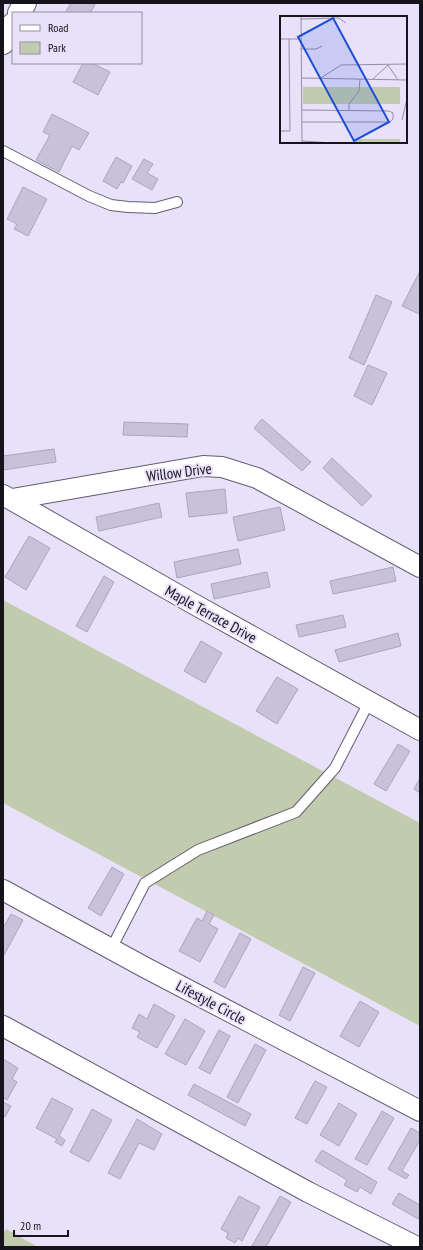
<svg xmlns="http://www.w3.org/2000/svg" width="423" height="1250" viewBox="0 0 423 1250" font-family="'PT Sans Narrow',sans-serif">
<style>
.green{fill:#c1ccae}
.building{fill:#c9c1d8;stroke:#ada5bc}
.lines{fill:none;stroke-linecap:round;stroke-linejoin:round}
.lane-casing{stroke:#645d71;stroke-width:12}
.street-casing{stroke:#645d71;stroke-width:22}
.secondary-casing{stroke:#645d71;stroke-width:24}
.lane{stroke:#fff;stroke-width:10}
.street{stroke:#fff;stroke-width:20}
.secondary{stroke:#fff;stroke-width:22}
.labels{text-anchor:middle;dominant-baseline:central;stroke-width:4;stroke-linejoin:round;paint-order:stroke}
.street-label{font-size:15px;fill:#15131b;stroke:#e9e1f9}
.inset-road{fill:none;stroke:#948fa0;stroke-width:1}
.view{fill:#1d4ed8;fill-opacity:0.15;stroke:#1d4ed8;stroke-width:2}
.inset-edge{fill:none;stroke:#15131b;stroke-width:2}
</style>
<rect width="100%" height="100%" fill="#e9e1f9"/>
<g class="green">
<polygon points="3,600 420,823 420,1026 3,803"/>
<polygon points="6,1229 38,1247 3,1247 3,1234"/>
</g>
<g class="building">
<polygon points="71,3 92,3 95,5 90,13 65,13"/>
<polygon points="83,63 92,63 110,72 98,95 73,82"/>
<polygon points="52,114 89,133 79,150 72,146 59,172 36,160 50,135 43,132"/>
<polygon points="116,157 132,166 123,183 121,182 117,189 103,181"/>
<polygon points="144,159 153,164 147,173 158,179 152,190 132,179"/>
<polygon points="23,187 47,199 28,236 14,229 17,224 7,219"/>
<polygon points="420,271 420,311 419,314 402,306"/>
<polygon points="376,295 392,302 364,365 349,358"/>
<polygon points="368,365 387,373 372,405 354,396"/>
<polygon points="262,419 311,462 302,471 254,428"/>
<polygon points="124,422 188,424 187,437 123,435"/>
<polygon points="54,449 56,462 3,470 3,456"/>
<polygon points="332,458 372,496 362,506 323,468"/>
<polygon points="225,489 227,513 189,517 186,493"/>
<polygon points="159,503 162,517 99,531 96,517"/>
<polygon points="280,507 285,530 238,541 233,517"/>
<polygon points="29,536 50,548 26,590 5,577"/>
<polygon points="238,549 241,564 177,578 174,562"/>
<polygon points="393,567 396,581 333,594 330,581"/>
<polygon points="267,572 270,587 214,599 211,584"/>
<polygon points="104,576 114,582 87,632 76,626"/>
<polygon points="343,615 346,627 299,637 296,625"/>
<polygon points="398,633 401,646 339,662 335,650"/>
<polygon points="201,641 222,653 205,683 184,671"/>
<polygon points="277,677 298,689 277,724 256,711"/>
<polygon points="398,744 410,751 386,791 374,784"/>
<polygon points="420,778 420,793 414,789"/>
<polygon points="112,867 124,874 101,916 88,908"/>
<polygon points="207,911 214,915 209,924 218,929 200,962 179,951 197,918 202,921"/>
<polygon points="11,914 23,920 3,957 3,928"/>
<polygon points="240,933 251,939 225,988 214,982"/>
<polygon points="303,967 315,973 290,1021 279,1015"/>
<polygon points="360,1001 379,1012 359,1047 340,1036"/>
<polygon points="154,1004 175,1016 157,1048 137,1037 140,1032 132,1028 139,1014 147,1019"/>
<polygon points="185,1019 205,1031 186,1065 165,1054"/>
<polygon points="219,1030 230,1036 210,1074 199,1068"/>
<polygon points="255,1044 266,1050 238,1103 227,1097"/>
<polygon points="3,1059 18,1068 12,1079 17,1082 7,1100 4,1098 3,1099"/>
<polygon points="315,1081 327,1087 307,1124 295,1118"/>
<polygon points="194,1084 251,1114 245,1126 188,1095"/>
<polygon points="52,1098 73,1109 59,1136 65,1140 62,1146 55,1142 57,1139 36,1128"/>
<polygon points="3,1102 11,1106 5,1117 3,1115"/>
<polygon points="339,1103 357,1114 339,1146 320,1135"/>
<polygon points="92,1109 112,1120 89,1162 70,1152"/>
<polygon points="382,1111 394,1118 367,1165 355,1159"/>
<polygon points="137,1119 162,1134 154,1150 139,1143 120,1179 108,1173"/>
<polygon points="411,1128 420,1133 420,1140 402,1171 409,1175 406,1179 388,1169"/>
<polygon points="322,1150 377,1182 371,1194 360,1187 357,1192 344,1185 347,1180 315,1161"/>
<polygon points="399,1193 420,1205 420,1220 392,1204"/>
<polygon points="239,1196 260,1207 242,1241 238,1238 235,1243 226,1238 228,1233 221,1229"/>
<polygon points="280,1196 291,1202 266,1247 255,1247 252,1246"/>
</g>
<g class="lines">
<defs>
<g id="lane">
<polyline points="3,151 89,196 111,205 128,207 155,208 177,202"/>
<polyline points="111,949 145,883 198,850 296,812 335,768 369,702"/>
</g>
<g id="street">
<polyline points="3,495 192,603 420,730"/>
<polyline points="12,499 203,466 222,467 257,478 420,567"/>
<polyline points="3,890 146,968 420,1111"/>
<polyline points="3,1026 308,1192 417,1247"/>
</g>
<g id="secondary">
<polyline points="19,13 25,3"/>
<polyline points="3,43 13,24"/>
</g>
</defs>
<use href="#lane" class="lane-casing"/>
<use href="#street" class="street-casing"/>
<use href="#secondary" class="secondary-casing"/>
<use href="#lane" class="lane"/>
<use href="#street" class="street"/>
<use href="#secondary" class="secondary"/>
</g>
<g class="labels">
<g class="street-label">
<text transform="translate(179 472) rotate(-7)">Willow Drive</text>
<text transform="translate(211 614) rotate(29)">Maple Terrace Drive</text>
<text transform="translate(211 1002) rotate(28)">Lifestyle Circle</text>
</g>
</g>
<g transform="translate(280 16)">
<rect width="127" height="127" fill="#e9e1f9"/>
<path d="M23,71H120V88H23ZM73,123H120V127H73Z" fill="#c1ccae"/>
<path class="inset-road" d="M21,0L22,127M21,3L59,2L66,7M127,14V54M0,23H20M20,33H36L42,30M21,62L127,64M41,62L61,49L127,48M93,63L108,49L118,64M22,94L109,95L113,97V103L110,106H22M69,95V88L79,75L80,63M122,104L127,83M0,115H10L9,23M22,125L53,127"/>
<path class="view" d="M53,2L109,106L74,125L18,21Z"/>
<rect width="127" height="127" class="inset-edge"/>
</g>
<rect width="423" height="1250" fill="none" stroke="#15131b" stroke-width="8"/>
<rect x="12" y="12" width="130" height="52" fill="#e9e1f9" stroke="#948fa0"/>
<rect x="20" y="25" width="20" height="6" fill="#ffffff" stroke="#948fa0"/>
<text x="48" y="32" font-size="12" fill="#15131b">Road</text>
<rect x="20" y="42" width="20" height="12" fill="#c1ccae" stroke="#948fa0"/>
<text x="48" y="52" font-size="12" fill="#15131b">Park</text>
<path d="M14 1230v6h54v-6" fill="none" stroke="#15131b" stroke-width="2"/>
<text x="20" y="1230" font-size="12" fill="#15131b" stroke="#e9e1f9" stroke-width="3" paint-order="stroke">20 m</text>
</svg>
